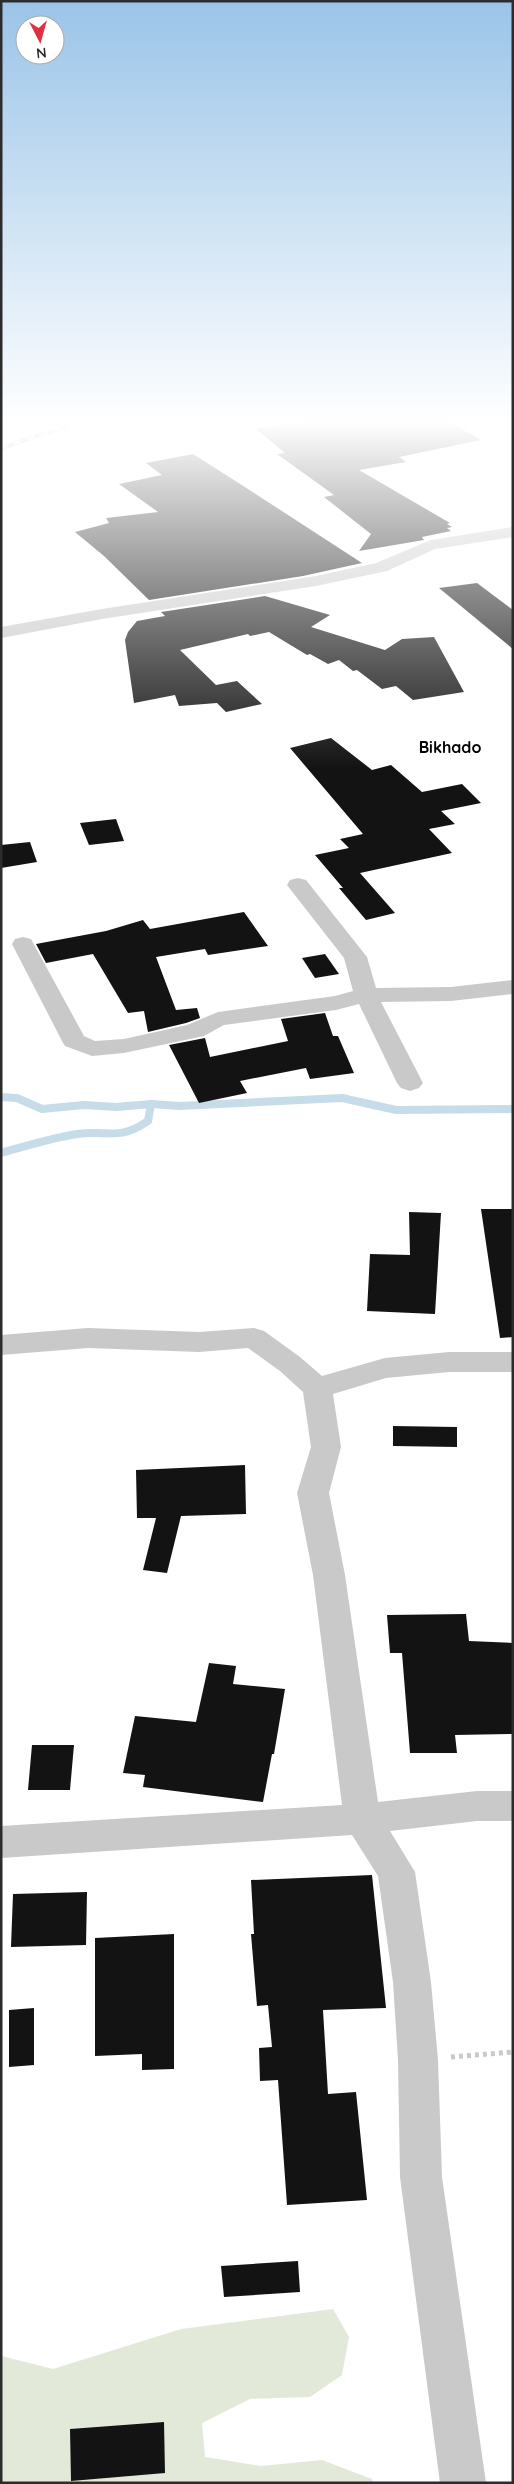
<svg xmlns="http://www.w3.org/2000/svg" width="514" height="2484" viewBox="0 0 514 2484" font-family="Quicksand,sans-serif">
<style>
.green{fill:#e2e9d9}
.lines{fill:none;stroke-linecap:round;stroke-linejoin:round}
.stream{stroke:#c6dce9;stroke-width:8}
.building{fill:#131313}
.path-far1{stroke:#c9c9c9;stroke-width:2;stroke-dasharray:1 1;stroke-linecap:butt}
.path{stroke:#c9c9c9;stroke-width:5;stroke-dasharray:4 4;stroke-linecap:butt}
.minor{fill:#c9c9c9;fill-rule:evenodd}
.rail-casing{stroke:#818181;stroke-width:4}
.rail{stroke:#fff;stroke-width:2.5;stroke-dasharray:7;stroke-linecap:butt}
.labels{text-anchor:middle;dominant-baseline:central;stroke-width:5;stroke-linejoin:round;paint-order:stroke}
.far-quarter-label{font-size:16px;font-weight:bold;fill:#000;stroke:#fff}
</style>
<rect width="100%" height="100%" fill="#fff"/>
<polygon class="green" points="333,2309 349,2337 342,2375 310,2397 250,2399 202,2423 205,2457 261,2466 322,2460 372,2479 373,2483 1,2483 1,2356 53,2369 181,2329"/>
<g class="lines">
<g class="stream">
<polyline points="1,1097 17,1098 42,1109 84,1105 116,1107 151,1104"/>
<path d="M1,1153C26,1146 51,1138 77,1134C108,1130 119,1141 148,1121L151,1104L180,1106L342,1098L396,1110L513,1109"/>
</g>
</g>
<g class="building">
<polygon points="314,420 446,420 481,440 399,457 406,462 359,470 450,523 447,524 452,527 447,528 451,531 422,537 424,540 359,551 371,534 324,497 334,495 277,454 285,453 256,429"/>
<polygon points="193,454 248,489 362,563 303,576 149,600 104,556 75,532 109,523 106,518 158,512 119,484 162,475 146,463"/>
<polygon points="477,583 513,610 513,649 439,588"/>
<polygon points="265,596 330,615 311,627 385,650 402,639 434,637 464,692 413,700 396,686 382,689 357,670 353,671 339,660 328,664 310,654 307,655 269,632 250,636 248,634 180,650 216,685 237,681 262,704 226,712 217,703 179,706 175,695 134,703 125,640 128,632 137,621 165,616 161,612"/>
<polygon points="331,738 372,770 391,765 422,792 462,784 481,803 441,811 455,824 429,829 452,853 360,873 395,913 366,920 339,888 343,888 315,855 349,848 340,839 363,834 290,748"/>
<polygon points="116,819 124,841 89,845 80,823"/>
<polygon points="30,842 37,862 1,868 1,845"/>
<polygon points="244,912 268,946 208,955 205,949 156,957 176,1010 197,1008 200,1018 186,1023 148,1032 144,1011 128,1013 93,954 46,963 36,944 106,931 143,920 150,929"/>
<polygon points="325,954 339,974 315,978 302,958"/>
<polygon points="325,1013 333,1036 338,1036 354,1073 310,1079 306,1068 240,1081 247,1093 199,1103 169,1045 205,1038 210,1057 288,1041 281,1019"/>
<polygon points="481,1209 513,1209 513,1337 500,1338"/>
<polygon points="409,1212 441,1213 435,1314 367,1311 370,1254 410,1255"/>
<polygon points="393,1426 457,1427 457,1447 393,1446"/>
<polygon points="245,1465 246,1514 181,1516 167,1573 143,1570 156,1518 137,1518 136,1470"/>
<polygon points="466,1614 469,1641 513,1643 513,1734 455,1735 457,1753 410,1753 402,1653 390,1653 387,1615"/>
<polygon points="209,1663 236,1666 233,1684 285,1689 274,1754 272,1754 263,1802 143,1787 145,1775 123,1773 135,1716 196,1722"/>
<polygon points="32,1745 74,1745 70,1790 28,1790"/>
<polygon points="372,1875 386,2008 323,2010 328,2094 356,2092 367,2200 287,2205 278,2080 260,2081 259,2048 272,2047 268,2005 257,2006 251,1934 254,1934 251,1880"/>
<polygon points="87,1892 86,1945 11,1947 13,1894"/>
<polygon points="174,1934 174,2069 142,2070 142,2054 95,2056 95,1938"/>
<polygon points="34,2008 34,2065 9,2067 9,2010"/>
<polygon points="298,2261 300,2292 224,2297 221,2266"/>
<polygon points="164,2422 165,2473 71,2481 70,2429"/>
</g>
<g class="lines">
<g class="path-far1">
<polyline points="497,420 513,429"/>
<polyline points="75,423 87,425 125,420"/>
</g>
<polyline class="path" points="451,2057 513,2052"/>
<g class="minor">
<polygon points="513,527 513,537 435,549 387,571 316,586 102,619 1,638 1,627 102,609 316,576 376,563 431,540"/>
<polygon points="298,878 306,880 367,957 376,988 451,987 513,980 513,994 451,1001 381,1002 423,1083 419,1088 410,1091 401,1088 397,1083 359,1004 336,1010 224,1025 204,1036 124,1053 92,1056 65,1046 62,1041 12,944 15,939 23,937 31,939 84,1036 95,1041 124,1039 187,1025 218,1012 335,996 353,991 344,958 287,885 290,880"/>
<polygon points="88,1328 199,1332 254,1328 264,1331 300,1357 322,1376 385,1358 449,1352 513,1352 513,1372 449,1372 386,1378 333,1394 341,1447 329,1493 345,1575 378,1802 477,1791 513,1791 513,1821 477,1821 390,1831 415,1872 431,1982 438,2060 442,2177 486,2483 440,2483 400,2177 398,2060 393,1982 378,1876 352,1835 1,1858 1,1826 342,1805 313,1575 297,1493 311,1447 303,1392 280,1371 248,1348 199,1352 88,1348 1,1355 1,1335"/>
</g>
<defs>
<polyline id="rail" points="1,448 85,420"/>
</defs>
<use href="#rail" class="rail-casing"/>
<use href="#rail" class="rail"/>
</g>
<linearGradient id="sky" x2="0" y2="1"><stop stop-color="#9ac4e8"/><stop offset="0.55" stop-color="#fff"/><stop offset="1" stop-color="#fff" stop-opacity="0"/></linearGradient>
<rect width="514" height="768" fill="url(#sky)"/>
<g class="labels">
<g class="far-quarter-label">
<text x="450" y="747">Bikhado</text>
</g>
</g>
<rect width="514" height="2484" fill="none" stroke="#2c2c2c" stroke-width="5"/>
<g transform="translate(40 40) rotate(174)"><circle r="24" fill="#ffffff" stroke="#ababab"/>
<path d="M0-4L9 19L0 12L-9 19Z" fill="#de3244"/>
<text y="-8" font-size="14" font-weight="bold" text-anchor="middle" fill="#2c2c2c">N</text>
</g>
</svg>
